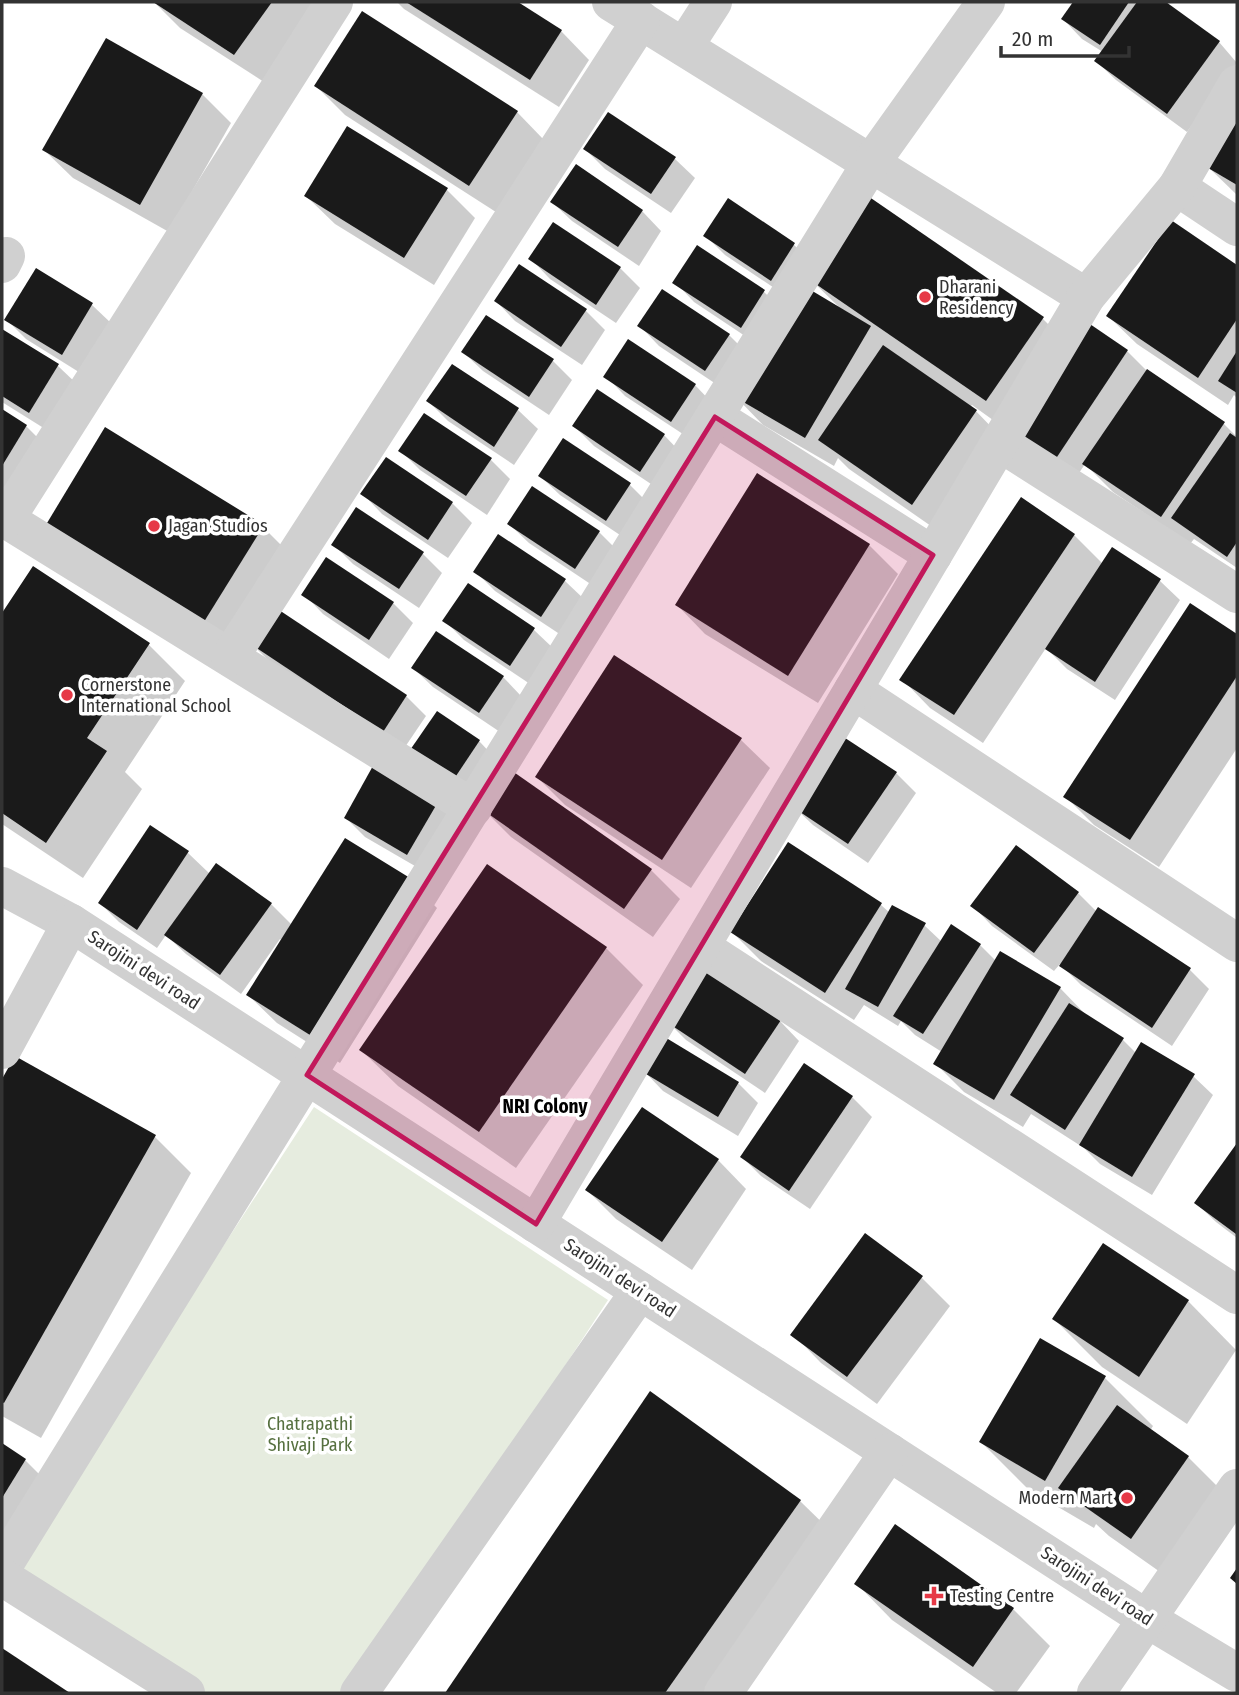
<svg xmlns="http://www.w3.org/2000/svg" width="1239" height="1695" viewBox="0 0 1239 1695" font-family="'Fira Sans Condensed',sans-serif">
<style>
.green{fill:#e6ecdf}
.shadow{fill:#0003}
.building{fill:#1a1a1a}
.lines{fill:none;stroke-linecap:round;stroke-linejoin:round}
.street{stroke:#d0d0d0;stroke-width:38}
.marked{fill:#c2185b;fill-opacity:0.2;stroke:#c2185b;stroke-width:5;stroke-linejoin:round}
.poi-dot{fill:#e63946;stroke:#fff;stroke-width:2.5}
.labels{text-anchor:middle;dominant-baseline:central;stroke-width:7;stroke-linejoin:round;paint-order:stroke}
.poi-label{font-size:18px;fill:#333;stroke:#fff;text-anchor:start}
.street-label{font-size:18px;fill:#333;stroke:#fff}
.park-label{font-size:18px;fill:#56703f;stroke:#fff}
.neighbourhood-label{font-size:19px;font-weight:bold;fill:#000;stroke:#fff}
</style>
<rect width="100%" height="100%" fill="#fff"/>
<polygon class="green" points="314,1107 608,1300 351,1693 204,1693 13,1568"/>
<g class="shadow">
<polygon points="154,2 321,2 264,82 180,28"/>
<polygon points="397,2 514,2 561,31 589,60 559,107 404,9"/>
<polygon points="1075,2 1163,2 1219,42 1237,63 1187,132 1116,80 1096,61 1103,52 1082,39 1063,19"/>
<polygon points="106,40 202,94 231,123 169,232 73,178 44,150"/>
<polygon points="316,86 517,112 545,141 499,214 345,115"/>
<polygon points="1237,110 1237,195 1205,164"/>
<polygon points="609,114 675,159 695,178 671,213 605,169 585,149"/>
<polygon points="446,189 475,218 434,285 335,224 306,196"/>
<polygon points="729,200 794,245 814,264 800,286 839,307 808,277 1043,319 1069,345 1085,323 1127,351 1147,371 1224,424 1237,437 1237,568 1194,539 1190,544 1113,492 1085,464 1075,479 972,405 971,406 1004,440 941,533 849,469 838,458 834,466 763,425 735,396 763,348 694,302 675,282 698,247 764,292 785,312 792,300 725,255 705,235"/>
<polygon points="552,202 642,211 661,231 639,266 572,221"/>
<polygon points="1171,223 1237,267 1237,398 1234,395 1228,405 1137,344 1108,316"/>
<polygon points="531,259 620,268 640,288 616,323 550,279"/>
<polygon points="519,267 586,311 605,330 582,365 515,321 496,301"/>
<polygon points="36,270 92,305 112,324 82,374 26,339 6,319"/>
<polygon points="640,326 729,335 749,355 725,390 659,346"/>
<polygon points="2,331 58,366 78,385 50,432 2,402"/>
<polygon points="463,352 553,361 572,380 549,415 483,371"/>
<polygon points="452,366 518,410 538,429 514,465 448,421 428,401"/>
<polygon points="606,376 695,385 714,405 692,440 625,396"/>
<polygon points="2,411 26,426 46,446 15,495 2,487"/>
<polygon points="574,426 664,435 683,455 660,490 594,446"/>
<polygon points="401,451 490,459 510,479 487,515 420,470"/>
<polygon points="540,476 630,485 649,504 626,539 560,495"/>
<polygon points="757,476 869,545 898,574 818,703 705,634 677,605"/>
<polygon points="363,494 452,503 472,523 448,558 382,514"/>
<polygon points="509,524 599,532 619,552 595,587 529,543"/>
<polygon points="262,526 291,555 231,653 74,556"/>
<polygon points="1074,535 1103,564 1112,549 1160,581 1180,600 1115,700 1067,669 1046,648 983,743 930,708 902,679"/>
<polygon points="499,536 565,581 585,600 561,635 495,591 476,572"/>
<polygon points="333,544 423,554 442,573 419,608 353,564"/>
<polygon points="33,568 148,644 185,681 125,772 142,789 83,878 2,824 2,616"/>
<polygon points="468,585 534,630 554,649 530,684 464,640 444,620"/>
<polygon points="304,594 393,603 413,623 389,659 323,614"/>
<polygon points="1190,605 1237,636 1237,748 1159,867 1094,825 1065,796"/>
<polygon points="251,643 406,696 426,716 403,750 271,663"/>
<polygon points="413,668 503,677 522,697 500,732 433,687"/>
<polygon points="741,740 770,768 691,888 565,805 537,777"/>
<polygon points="479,741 498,761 472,801 430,772"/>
<polygon points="509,770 651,870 680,899 653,937 511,837 482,808"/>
<polygon points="896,773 916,793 868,863 813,825 793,806"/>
<polygon points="437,803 457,823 427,873 365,837 346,818"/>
<polygon points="151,827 188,853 210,874 271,904 292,925 409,880 437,908 340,1063 277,1023 248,995 282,940 280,939 241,994 186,954 166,935 157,948 119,922 100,903"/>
<polygon points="789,845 881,905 890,913 924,925 942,942 980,945 996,961 1060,988 1088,1017 1123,1040 1136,1053 1193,1076 1213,1095 1152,1195 1100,1164 1084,1148 1031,1114 1023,1127 964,1092 935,1063 942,1052 915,1035 901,1021 898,1026 864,1005 854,1020 761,961 732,932"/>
<polygon points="1078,893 1097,912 1190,970 1209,989 1172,1046 1081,985 1060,964 1054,971 992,926 973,906"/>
<polygon points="606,948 643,985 516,1168 398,1086 361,1050"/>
<polygon points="667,1021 780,1021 799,1041 765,1093 686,1040"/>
<polygon points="16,1058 154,1136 191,1173 41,1438 2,1416 2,1083"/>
<polygon points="644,1071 738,1083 758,1103 738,1136 663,1091"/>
<polygon points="852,1097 872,1117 810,1209 761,1176 742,1157"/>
<polygon points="1237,1146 1237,1238 1216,1222 1196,1203"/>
<polygon points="718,1160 746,1189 692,1270 616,1219 587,1190"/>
<polygon points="921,1277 950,1306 877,1404 821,1363 793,1334"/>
<polygon points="1188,1301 1236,1350 1187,1424 1102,1367 1054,1319"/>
<polygon points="1040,1340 1105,1378 1153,1426 1150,1431 1188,1457 1236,1505 1180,1586 1109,1536 1096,1524 1094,1528 1029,1490 981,1442"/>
<polygon points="650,1394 800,1501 837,1537 727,1693 448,1693"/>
<polygon points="2,1446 25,1460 45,1480 2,1541"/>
<polygon points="895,1527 1013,1609 1050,1646 1016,1693 997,1693 892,1620 856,1583"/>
<polygon points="2,1650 67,1693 2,1693"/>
</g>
<g class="building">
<polygon points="153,2 272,2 234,55"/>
<polygon points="406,2 518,2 562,30 530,80"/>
<polygon points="1073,2 1129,2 1100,45 1061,19"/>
<polygon points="1137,2 1166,2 1220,41 1167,114 1094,61"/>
<polygon points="362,11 518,111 469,186 314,86"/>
<polygon points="106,38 203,93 140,205 42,150"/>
<polygon points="1237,107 1237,185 1203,165"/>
<polygon points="608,112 676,157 651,194 583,149"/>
<polygon points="347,126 448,188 404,258 304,196"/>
<polygon points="576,164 643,210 618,247 550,202"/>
<polygon points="865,194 1044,317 986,401 807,278"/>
<polygon points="728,198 795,243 771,281 703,236"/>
<polygon points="1171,220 1237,265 1237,319 1198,378 1106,316"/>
<polygon points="553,222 621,267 596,305 528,259"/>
<polygon points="697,245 765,290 741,328 672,283"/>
<polygon points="519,264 587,309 561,347 494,301"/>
<polygon points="36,268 93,303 62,355 4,320"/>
<polygon points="799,283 871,326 805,438 733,396"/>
<polygon points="662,289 730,334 705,371 637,326"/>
<polygon points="486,315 554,359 529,397 461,352"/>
<polygon points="1084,320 1128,350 1055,460 1010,431"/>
<polygon points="2,329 59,364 29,413 2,396"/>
<polygon points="628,339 696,384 671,422 603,377"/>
<polygon points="883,345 977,410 912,505 818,440"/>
<polygon points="1237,351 1237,393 1218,381"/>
<polygon points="452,364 519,408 494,447 426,401"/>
<polygon points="1147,369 1225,422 1161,517 1082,464"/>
<polygon points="597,389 665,434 640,472 572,426"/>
<polygon points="2,409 27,425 2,466"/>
<polygon points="424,413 492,458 466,496 398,451"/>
<polygon points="105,427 264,525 202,625 44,528"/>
<polygon points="1230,433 1237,438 1237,542 1227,557 1171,518"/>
<polygon points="563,438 631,483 606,521 538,476"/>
<polygon points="386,457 453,502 428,540 360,494"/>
<polygon points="757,473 870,544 788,676 675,605"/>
<polygon points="532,486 600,531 575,569 507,524"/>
<polygon points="1021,497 1075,534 954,715 899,680"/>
<polygon points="356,507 424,552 399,589 331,545"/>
<polygon points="498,534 566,579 541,617 473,572"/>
<polygon points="1112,547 1161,579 1095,682 1045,649"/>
<polygon points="326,557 394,602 369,640 301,595"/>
<polygon points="33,566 150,643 87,738 107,751 46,843 2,813 2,613"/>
<polygon points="468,583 535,628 510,666 442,621"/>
<polygon points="1190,603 1237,634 1237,676 1130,840 1063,797"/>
<polygon points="273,606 407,695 383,732 249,643"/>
<polygon points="436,631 504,676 479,713 411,668"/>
<polygon points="614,655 742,738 662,860 535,777"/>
<polygon points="437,711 480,740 452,782 408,753"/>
<polygon points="839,734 897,772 848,844 791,806"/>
<polygon points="374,764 438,802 407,855 344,818"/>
<polygon points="508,768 652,869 624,909 480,808"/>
<polygon points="150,825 189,851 137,930 98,903"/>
<polygon points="345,838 410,878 310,1035 246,995"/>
<polygon points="788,842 882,903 825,993 730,932"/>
<polygon points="1016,845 1079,892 1034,953 970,906"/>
<polygon points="216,863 272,903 220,975 164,935"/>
<polygon points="487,864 607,947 479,1132 359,1050"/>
<polygon points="892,905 926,923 878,1007 845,989"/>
<polygon points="1098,907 1191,968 1152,1028 1059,966"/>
<polygon points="951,924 981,944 923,1034 893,1016"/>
<polygon points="1000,951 1061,987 994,1100 933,1064"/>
<polygon points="700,967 781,1020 745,1074 665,1021"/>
<polygon points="1069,1003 1124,1038 1065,1130 1010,1095"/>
<polygon points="663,1036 739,1082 718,1117 641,1071"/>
<polygon points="1141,1042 1195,1074 1132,1177 1079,1145"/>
<polygon points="15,1056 156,1135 4,1403 2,1402 2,1079"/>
<polygon points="804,1063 853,1096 789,1191 740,1157"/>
<polygon points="642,1107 719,1159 662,1242 585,1190"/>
<polygon points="1237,1143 1237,1233 1236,1234 1194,1203"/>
<polygon points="865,1233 923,1276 847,1377 790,1335"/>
<polygon points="1103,1243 1189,1300 1139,1377 1052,1319"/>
<polygon points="1040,1338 1106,1376 1045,1481 979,1442"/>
<polygon points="650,1391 801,1500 665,1693 445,1693"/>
<polygon points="1117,1405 1189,1456 1131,1539 1058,1488"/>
<polygon points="2,1443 26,1459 2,1498"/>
<polygon points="895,1524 1014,1608 973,1667 854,1584"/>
<polygon points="1237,1568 1237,1584 1230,1578"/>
<polygon points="2,1648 70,1693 2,1693"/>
</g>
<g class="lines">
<g class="street">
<polyline points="611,2 1086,297"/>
<polyline points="684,47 713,2"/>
<polyline points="1177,187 1237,227"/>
<polyline points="2,264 6,256"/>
<polyline points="715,417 933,555"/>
<polyline points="1000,443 1237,594"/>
<polyline points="2,517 473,808"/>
<polyline points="6,519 334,2"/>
<polyline points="230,657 641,20"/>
<polyline points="853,690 1237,943"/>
<polyline points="2,886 71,923 1147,1619 1237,1673"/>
<polyline points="701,947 1237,1295"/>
<polyline points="2,1050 71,923"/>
<polyline points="536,1224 1086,297 1177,187 1237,84"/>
<polyline points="2,1568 871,163 986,2"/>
<polyline points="2,1577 186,1693"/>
<polyline points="359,1693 640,1291"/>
<polyline points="723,1693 889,1452"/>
<polyline points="1096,1693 1237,1488"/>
</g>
</g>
<path class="marked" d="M715,417L933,555L536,1224L307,1075Z"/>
<g class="poi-dot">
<circle cx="925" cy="297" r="7"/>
<circle cx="154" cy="526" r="7"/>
<circle cx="67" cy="695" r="7"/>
<circle cx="1127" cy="1498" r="7"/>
<path d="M930.5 1585.5h7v7h7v7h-7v7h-7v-7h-7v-7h7z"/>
</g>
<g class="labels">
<g class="poi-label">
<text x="939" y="287">Dharani<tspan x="939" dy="21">Residency</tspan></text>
<text x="168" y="526">Jagan Studios</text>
<text x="81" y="685">Cornerstone<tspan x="81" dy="21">International School</tspan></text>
<text x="1113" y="1498" text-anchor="end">Modern Mart</text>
<text x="950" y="1596">Testing Centre</text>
</g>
<g class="street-label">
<text transform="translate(144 970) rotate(33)">Sarojini devi road</text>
<text transform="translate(620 1278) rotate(33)">Sarojini devi road</text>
<text transform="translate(1097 1586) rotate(33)">Sarojini devi road</text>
</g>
<g class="park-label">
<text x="310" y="1424">Chatrapathi<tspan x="310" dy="21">Shivaji Park</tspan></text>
</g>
<g class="neighbourhood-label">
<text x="545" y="1106">NRI Colony</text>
</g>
</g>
<rect width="1239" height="1695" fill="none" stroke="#333333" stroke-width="7"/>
<path d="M1001 46v10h128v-10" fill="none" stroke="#333333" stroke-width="3.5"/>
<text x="1012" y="46" font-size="21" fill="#333333" stroke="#ffffff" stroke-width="5" paint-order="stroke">20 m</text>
</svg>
